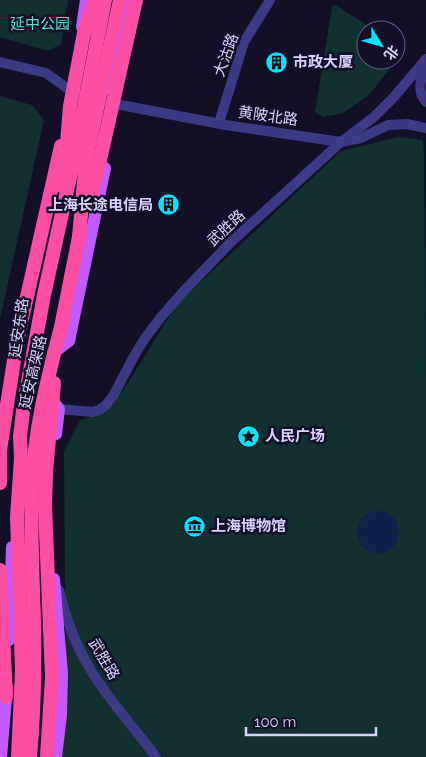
<svg xmlns="http://www.w3.org/2000/svg" width="426" height="757" viewBox="0 0 426 757" font-family="Raleway,'Noto Sans SC',sans-serif">
<style>
.green{fill:#12302f}
.water{fill:#0c2248}
.lines{fill:none;stroke-linecap:round;stroke-linejoin:round}
.minor{stroke:#3d3a85;stroke-width:10}
.major{stroke:#c25bff;stroke-width:12}
.highway{stroke:#ff4fa3;stroke-width:14}
.highway-bridge{stroke:#ff4fa3;stroke-width:14}
.labels{text-anchor:middle;dominant-baseline:central;stroke-width:5;stroke-linejoin:round;paint-order:stroke}
.park-label{font-size:15px;fill:#5fe0c0;stroke:#130f26}
.street-label{font-size:15px;fill:#d9d4ff;stroke:#130f26}
.poi-label{font-size:15px;font-weight:bold;fill:#d9d4ff;stroke:#130f26;text-anchor:start}
</style>
<rect width="100%" height="100%" fill="#130f26"/>
<g class="green">
<polygon points="0,0 68,0 61,44 48,51 0,37"/>
<polygon points="336,5 374,30 366,30 366,60 396,60 396,48 402,53 369,95 343,113 323,117 315,112 332,7"/>
<polygon points="0,96 32,105 44,120 0,319"/>
<polygon points="398,137 423,140 424,158 426,389 426,757 61,757 66,691 64,451 80,420 106,412 128,383 177,304 341,151"/>
</g>
<circle class="water" cx="378" cy="532" r="21"/>
<g class="lines">
<g class="minor">
<polyline points="0,62 46,73 71,91 105,102 226,125 341,142 361,138 388,125 407,124 426,128"/>
<path d="M426,66C421,78 416,91 426,102"/>
<polyline points="219,123 244,42 270,0"/>
<polyline points="59,409 92,412 99,410 105,406 113,396 133,358 143,341 161,317 182,293 230,243 341,142 374,117 394,97 426,59"/>
<path d="M59,590C65,615 73,639 86,662C105,696 133,726 156,757"/>
</g>
<g class="major">
<polyline points="82,27 86,0"/>
<polyline points="108,89 129,0"/>
<polyline points="53,353 69,341 105,168"/>
<polyline points="48,395 59,409 56,434"/>
<polyline points="54,579 62,674 61,715 56,757"/>
<polyline points="9,640 12,547"/>
<polyline points="1,757 7,687"/>
</g>
<g class="highway">
<polyline points="129,31 136,0"/>
<polyline points="84,33 95,0"/>
<polyline points="61,327 79,237"/>
<polyline points="0,483 0,450 17,341 61,146"/>
<polyline points="0,570 6,697"/>
<polyline points="47,757 52,677"/>
</g>
<g class="highway-bridge">
<polyline points="60,185 67,143 70,106 84,33"/>
<polyline points="89,203 98,169 129,31"/>
<polyline points="79,237 86,160 120,0"/>
<polyline points="52,677 45,507 46,472 54,383"/>
<polyline points="18,757 22,671 17,517 21,459 20,436 24,403 44,295 74,159 105,0"/>
<path d="M30,757C34,713 35,668 34,624C33,578 30,533 32,487C34,432 47,380 61,327"/>
</g>
</g>
<defs>
<symbol id="building-disc" viewBox="-11 -11 22 22"><circle r="9.5" fill="#00e5ff" stroke="#130f26"/><path d="M-4-6H4V6H1V3H-1V6H-4ZM-2.5-4.3h1.7v1.8h-1.7ZM.8-4.3h1.7v1.8H.8ZM-2.5-1h1.7V.8h-1.7ZM.8-1h1.7V.8H.8Z" fill="#111"/></symbol>
<symbol id="sight-disc" viewBox="-11 -11 22 22"><circle r="9.5" fill="#00e5ff" stroke="#130f26"/><path d="M0-6L1.8-2.2L6-1.7L2.9 1.2L3.7 5.4L0 3.3L-3.7 5.4L-2.9 1.2L-6-1.7L-1.8-2.2Z" fill="#111"/></symbol>
<symbol id="museum-disc" viewBox="-11 -11 22 22"><circle r="9.5" fill="#00e5ff" stroke="#130f26"/><path d="M0-6L6-3V-2H-6V-3ZM-5-1h2V3h-2ZM-1-1h2V3h-2ZM3-1h2V3H3ZM-6 4H6V6H-6Z" fill="#111"/></symbol>
</defs>
<g fill-rule="evenodd">
<use href="#building-disc" x="264" y="50" width="25" height="25"/>
<use href="#building-disc" x="156" y="192" width="25" height="25"/>
<use href="#sight-disc" x="236" y="424" width="25" height="25"/>
<use href="#museum-disc" x="182" y="514" width="25" height="25"/>
</g>
<g class="labels">
<g class="park-label">
<text x="40" y="24">延中公园</text>
</g>
<g class="street-label">
<text transform="translate(226 55) rotate(-70)">大沽路</text>
<text transform="translate(268 116) rotate(8)">黄陂北路</text>
<text transform="translate(226 228) rotate(-43)">武胜路</text>
<text transform="translate(19 328) rotate(-82)">延安东路</text>
<text transform="translate(33 372) rotate(-77)">延安高架路</text>
<text transform="translate(104 659) rotate(59)">武胜路</text>
</g>
<g class="poi-label">
<text x="293" y="62">市政大厦</text>
<text x="153" y="205" text-anchor="end">上海长途电信局</text>
<text x="265" y="436">人民广场</text>
<text x="211" y="526">上海博物馆</text>
</g>
</g>
<g transform="translate(381 45) rotate(127)"><circle r="24" fill="#130f26" stroke="#625e7d"/>
<path d="M0-4L9 19L0 12L-9 19Z" fill="#00e5ff"/>
<text y="-8" font-size="14" font-weight="bold" text-anchor="middle" fill="#d9d4ff">北</text>
</g>
<path d="M246 727v8h130v-8" fill="none" stroke="#d9d4ff" stroke-width="2.5"/>
<text x="254" y="727" font-size="15" fill="#d9d4ff" stroke="#130f26" stroke-width="4" paint-order="stroke">100 m</text>
</svg>
